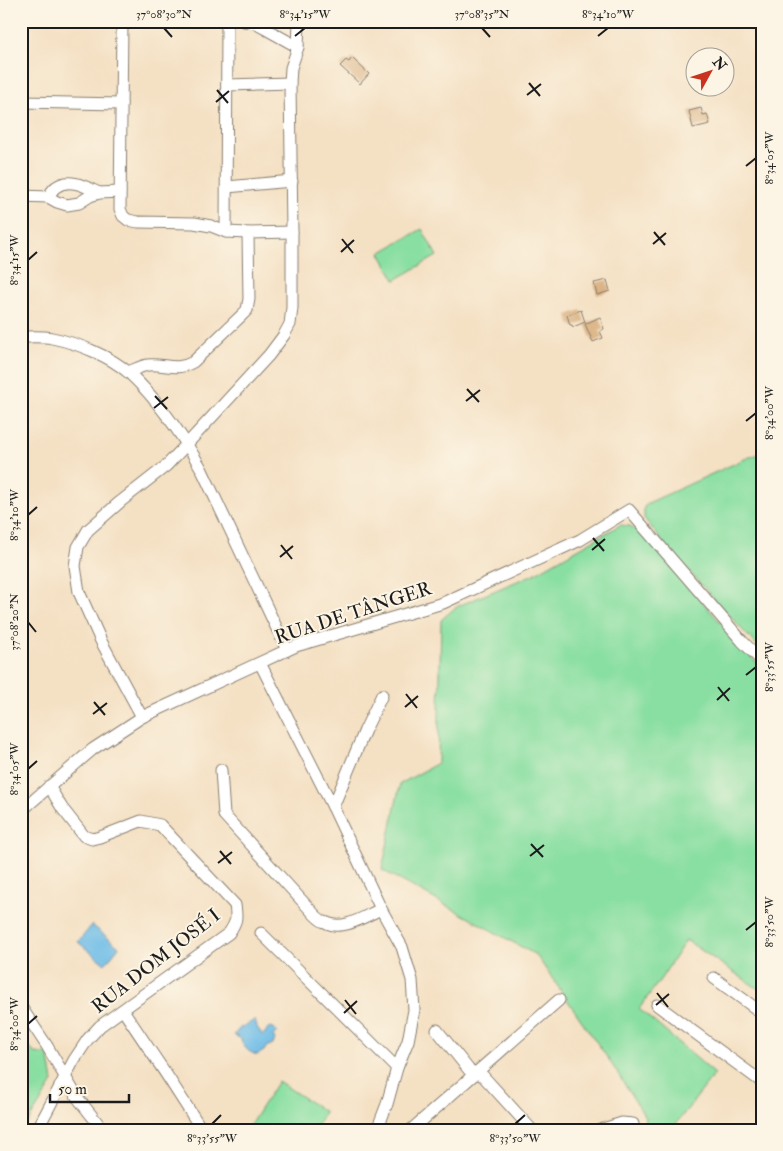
<svg xmlns="http://www.w3.org/2000/svg" width="783" height="1151" viewBox="0 0 783 1151" font-family="'IM FELL Double Pica',serif">
<style>
.green{fill:#89dfa2;stroke:#527e5f}
.water{fill:#6cbce7;stroke:#446c82}
.building{fill:#d7ac7a}
.lines{fill:none;stroke-linecap:round;stroke-linejoin:round}
.minor-casing{stroke:#887e70;stroke-width:13}
.minor{stroke:#fff;stroke-width:11}
.ticks{fill:none;stroke:#1c1c1c;stroke-width:2}
.labels{text-anchor:middle;dominant-baseline:central;stroke-width:4;stroke-linejoin:round;paint-order:stroke}
.street-label{font-size:19px;fill:#1c1c1c;stroke:#fcf5e5}
.neatline{fill:none;stroke:#1c1c1c;stroke-width:2}
.ticks-label{font-size:12px;text-anchor:middle;fill:#1c1c1c}
</style>
<rect width="100%" height="100%" fill="#fcf5e5"/>
<filter id="ink" filterUnits="userSpaceOnUse"><feTurbulence type="fractalNoise" baseFrequency=".02" numOctaves="2"/><feDisplacementMap in="SourceGraphic" scale="10" xChannelSelector="R" yChannelSelector="G"/><feConvolveMatrix kernelMatrix="1 2 1 2 8 2 1 2 1" color-interpolation-filters="sRGB"/></filter>
<filter id="wash" filterUnits="userSpaceOnUse"><feTurbulence type="fractalNoise" baseFrequency=".0096" numOctaves="4" result="noise"/><feDisplacementMap in="SourceGraphic" scale="20" xChannelSelector="R" yChannelSelector="G"/><feGaussianBlur stdDeviation="1.12" result="paint"/><feColorMatrix in="noise" values="0 0 0 0 0 0 0 0 0 0 0 0 0 0 0 0 0 1.4 0 .05"/><feComposite in="paint" operator="in"/></filter>
<g filter="url(#wash)">
<rect width="100%" height="100%" fill="#f4e0c3"/>
<g class="green">
<polygon points="422,229 437,256 395,280 380,253"/>
<polygon points="762,453 762,650 748,636 665,545 644,518 644,507 648,503 747,458"/>
<polygon points="620,525 630,526 643,535 762,669 762,989 760,990 686,940 662,977 639,1009 715,1074 671,1130 642,1130 646,1118 611,1063 536,955 382,870 400,784 438,763 441,620 456,607 534,574"/>
<polygon points="21,1034 34,1053 46,1054 49,1058 53,1082 23,1130 21,1130"/>
<polygon points="278,1081 325,1112 314,1130 247,1130"/>
</g>
<g class="water">
<polygon points="92,925 119,947 105,964 78,942"/>
<path d="M255,1020L257,1027L262,1035L266,1032L267,1029L269,1027L274,1028L277,1032L273,1036L275,1039L273,1045L267,1046L264,1051L257,1055C248,1052 244,1048 241,1039L234,1035L240,1028Z"/>
</g>
<g id="blocks">
<g class="building">
<polygon points="352,58 369,74 360,84 340,66 346,60 349,62"/>
<polygon points="701,108 703,115 707,114 710,124 693,128 689,111"/>
<polygon points="607,280 610,291 597,295 594,283"/>
<polygon points="581,310 585,322 573,327 572,325 570,325 567,315"/>
<polygon points="600,317 604,329 600,331 603,338 593,342 585,324"/>
</g>
</g>
</g>
<g filter="url(#ink)">
<use href="#blocks" fill-opacity="0" stroke="#887e70" stroke-width="1"/>
<g class="lines">
<defs>
<g id="minor">
<polyline points="122,21 120,209 123,216 128,220 138,222 194,223 211,226 226,232 248,233 292,232"/>
<polyline points="244,21 255,23 298,47"/>
<polyline points="227,85 290,83"/>
<polyline points="21,102 121,104"/>
<polyline points="227,187 292,181"/>
<polyline points="21,196 48,197 57,202 67,205 79,203 90,196 99,193 120,192"/>
<path d="M48,197C50,194 53,189 56,187C70,177 86,187 99,193"/>
<polyline points="226,232 227,21"/>
<path d="M21,337C31,337 42,336 52,338C77,343 110,356 129,373C158,400 181,433 201,468L287,650"/>
<path d="M128,372C134,370 141,366 148,365C164,363 176,372 193,362L242,315L247,310L249,299L248,233"/>
<polyline points="260,663 333,807 381,909 402,947 412,980 414,1010 408,1041 397,1068 387,1104 377,1130"/>
<polyline points="142,717 101,641 79,592 75,566 78,547 88,530 120,502 166,466 187,444 269,355 284,335 290,324 292,308 292,232 290,83 291,68 298,47 299,21"/>
<path d="M221,770L224,815L315,915C318,918 321,921 325,922C343,932 365,916 381,909"/>
<polyline points="333,807 365,730 382,695"/>
<polyline points="21,811 93,749 142,717 296,646 443,603 580,540 629,510 742,641 762,661"/>
<polyline points="261,933 397,1068"/>
<polyline points="714,978 762,1013"/>
<polyline points="657,1005 762,1082"/>
<polyline points="21,1007 47,1046 77,1097 103,1130"/>
<polyline points="123,1010 166,1074 202,1130"/>
<polyline points="437,1030 469,1070 483,1076 532,1130"/>
<path d="M37,1130L74,1060L88,1039L100,1026L229,933C237,921 237,918 235,905L160,825L141,821L100,837L92,839L84,836L62,808L49,786"/>
<polyline points="411,1130 559,1000"/>
<polyline points="600,1130 622,1123 633,1124"/>
</g>
</defs>
<use href="#minor" class="minor-casing"/>
<use href="#minor" class="minor"/>
</g>
</g>
<path class="ticks" d="M164,28L172,37M482,28L490,37M295,36L305,28M598,36L608,28M529,83L540,96M217,90L228,103M527,95L541,84M216,102L229,91M746,166L756,158M654,232L665,245M342,239L353,253M653,244L666,233M341,252L354,240M28,260L37,252M467,389L479,402M155,396L167,409M466,401L480,390M154,408L168,397M746,421L756,413M28,515L37,507M593,538L604,551M281,545L292,559M592,550L605,539M280,557L293,546M28,622L36,632M746,675L756,667M718,687L729,701M406,694L417,708M717,700L730,688M94,702L105,715M405,707L418,696M93,714L107,703M28,769L37,761M531,844L543,857M220,851L231,864M530,856L544,845M218,863L232,852M746,930L756,922M657,993L668,1007M345,1000L356,1014M656,1005L669,994M344,1013L357,1001M28,1024L37,1016M212,1124L221,1115M515,1124L525,1115"/>
<g class="labels">
<g class="street-label">
<text transform="translate(353 613) rotate(-18)">RUA DE TÂNGER</text>
<text transform="translate(156 961) rotate(-38)">RUA DOM JOSÉ I</text>
</g>
</g>
<rect width="783" height="1151" fill="none" stroke="#fcf5e5" stroke-width="55"/>
<g transform="translate(710 72) rotate(50)"><circle r="24" fill="#fcf5e5" stroke="#a29e95"/>
<path d="M0-4L9 19L0 12L-9 19Z" fill="#c8321e"/>
<text y="-8" font-size="14" font-weight="bold" text-anchor="middle" fill="#1c1c1c">N</text>
</g>
<path d="M50 1094v8h79v-8" fill="none" stroke="#1c1c1c" stroke-width="2.5"/>
<text x="58" y="1094" font-size="15" fill="#1c1c1c" stroke="#fcf5e5" stroke-width="4" paint-order="stroke">50 m</text>
<rect x="28" y="28" width="728" height="1096" class="neatline"/>
<g class="ticks-label">
<text x="164" y="18">37°08'30"N</text>
<text x="305" y="18">8°34'15"W</text>
<text x="482" y="18">37°08'35"N</text>
<text x="608" y="18">8°34'10"W</text>
<text transform="translate(769 158) rotate(-90)" y="4">8°34'05"W</text>
<text transform="translate(14 260) rotate(-90)" y="4">8°34'15"W</text>
<text transform="translate(769 413) rotate(-90)" y="4">8°34'00"W</text>
<text transform="translate(14 515) rotate(-90)" y="4">8°34'10"W</text>
<text transform="translate(14 622) rotate(-90)" y="4">37°08'20"N</text>
<text transform="translate(769 667) rotate(-90)" y="4">8°33'55"W</text>
<text transform="translate(14 769) rotate(-90)" y="4">8°34'05"W</text>
<text transform="translate(769 922) rotate(-90)" y="4">8°33'50"W</text>
<text transform="translate(14 1024) rotate(-90)" y="4">8°34'00"W</text>
<text x="212" y="1142">8°33'55"W</text>
<text x="515" y="1142">8°33'50"W</text>
</g>
</svg>
